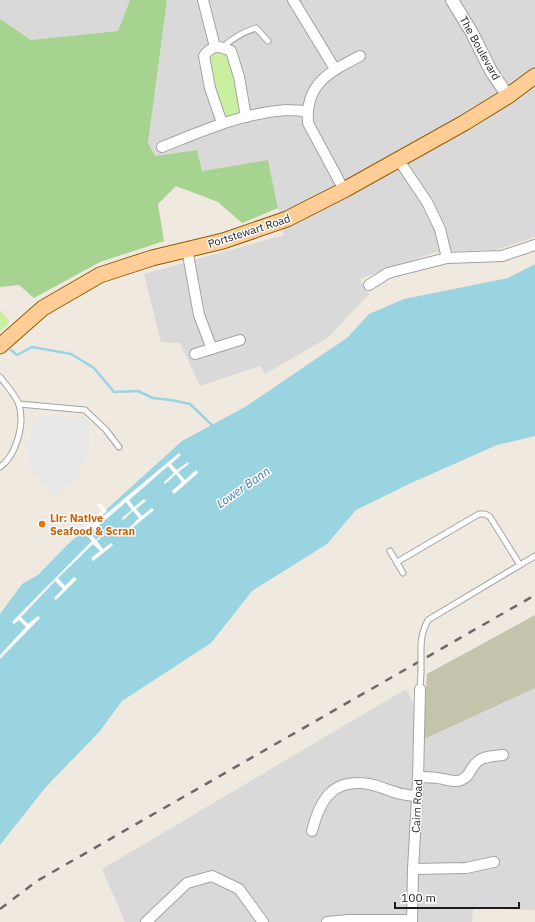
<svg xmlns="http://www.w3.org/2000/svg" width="535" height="922" viewBox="0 0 535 922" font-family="'IBM Plex Sans',sans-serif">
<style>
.residential{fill:#dad9d9}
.construction{fill:#c4c3ab}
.grass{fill:#caefa0}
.forest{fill:#a6d390}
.parking{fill:#e8e8e8}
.water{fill:#9bd4e1}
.pier{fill:#fff}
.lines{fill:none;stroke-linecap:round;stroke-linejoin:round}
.stream{stroke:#9bd4e1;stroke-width:2.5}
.service-casing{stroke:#a3a3a3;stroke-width:7}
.minor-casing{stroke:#a3a3a3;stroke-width:12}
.tertiary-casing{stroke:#a3a3a3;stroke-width:14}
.primary-casing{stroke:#945d00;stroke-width:17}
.service{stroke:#fff;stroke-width:5}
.minor{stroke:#fff;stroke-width:10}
.tertiary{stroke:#fff;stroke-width:12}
.primary{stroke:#ffcd95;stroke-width:15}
.rail{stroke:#6a6a6a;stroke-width:2.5;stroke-dasharray:8 8;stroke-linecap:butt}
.service-bridge-casing{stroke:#a3a3a3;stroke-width:7;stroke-linecap:butt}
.service-bridge{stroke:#fff;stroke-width:5}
.food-dot{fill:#e8710a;stroke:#fff;stroke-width:1.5}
.labels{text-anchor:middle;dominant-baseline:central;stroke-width:3;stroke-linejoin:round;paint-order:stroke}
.street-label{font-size:11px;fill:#1c1c1c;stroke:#fff}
.food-label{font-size:11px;font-weight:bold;fill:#c56008;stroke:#fff;text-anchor:start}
.water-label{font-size:12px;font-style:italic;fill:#3d79ac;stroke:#fff}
</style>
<rect width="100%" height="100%" fill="#efe9e0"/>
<g class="residential">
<polygon points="0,0 130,0 118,31 31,40 0,19"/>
<polygon points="167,0 535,0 535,237 495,250 436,252 359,279 369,294 329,337 265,374 260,366 200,386 180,343 161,342 144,274 284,235 268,160 201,171 196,150 155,156 148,143"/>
<polygon points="535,684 535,910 473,908 472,922 125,922 102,869 406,689 428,734"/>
</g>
<polygon class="construction" points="535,615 535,688 422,740 427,674"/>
<g class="grass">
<polygon points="223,52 229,56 242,109 236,117 229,118 220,108 209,58 215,53"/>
<polygon points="0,310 10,322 0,331"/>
</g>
<polygon class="forest" points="130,0 167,0 148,143 155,156 197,150 202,171 268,160 278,208 242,223 218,202 176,186 158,204 164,241 100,262 34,298 19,285 0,287 0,19 31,40 118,31"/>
<polygon class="parking" points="40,415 85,418 89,423 89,441 87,462 77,470 81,474 55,496 27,464 26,456 33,419"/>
<polygon class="water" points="535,264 535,436 497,445 409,484 356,510 327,544 252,591 211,643 122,701 100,731 45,788 0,845 0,614 22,584 38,575 66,546 182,441 245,407 335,346 348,337 369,314 404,299 508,278"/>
<polygon class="pier" points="179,453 181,455 171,464 177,470 188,462 189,464 178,472 185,480 196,470 198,473 174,494 172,491 182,482 176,474 165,484 164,482 174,473 168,466 129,500 134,507 144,499 146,501 136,509 142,516 152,508 154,510 131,529 130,527 139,518 133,511 123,520 122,518 132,510 126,502 90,533 96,540 103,534 104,535 97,541 103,549 111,543 113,545 93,561 91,558 100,551 93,544 58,578 65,586 74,577 77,579 56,600 54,598 63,589 55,581 21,617 28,624 38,616 40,618 0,659 0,655 26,627 19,620 14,624 12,622 92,541 82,530 102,511 97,505 100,503 107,511 88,529"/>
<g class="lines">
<polyline class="stream" points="11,350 17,355 32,347 71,354 94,368 114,392 138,391 153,398 171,400 190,404 214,427"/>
<defs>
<g id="service">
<path d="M223,47C233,38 243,32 256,28L268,41"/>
<path d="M0,377C6,385 16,395 19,405C25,424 16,456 0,467"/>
<polyline points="19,404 85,410 106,430 119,447"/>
<polyline points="390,551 403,573"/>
<polyline points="397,562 479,514 485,514 490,517 520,565"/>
<path d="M421,647C421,636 423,629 428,620L535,556"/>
<polyline points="420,689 421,672"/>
</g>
<g id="minor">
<polyline points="203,0 215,47"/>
<polyline points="293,0 335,69"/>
<path d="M222,123L210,88L204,56C212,45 218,45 231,51L239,77L246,117"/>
<path d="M162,147C202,131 242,113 286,110C293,110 301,111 308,111"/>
<polyline points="398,159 427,202 440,229 447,258"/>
<path d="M344,190L308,123C305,84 329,72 360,56"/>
<polyline points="187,249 199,315 212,349"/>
<polyline points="369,285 388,273 447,258 502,256 535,245"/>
<polyline points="195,354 240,340"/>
<path d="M418,777C426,777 435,777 443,779C450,780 454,783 461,780C470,777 470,768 477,762C483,756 494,756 503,755"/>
<path d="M312,831C320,800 332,778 369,784C380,786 391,792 402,794C407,795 412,796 417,796"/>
<polyline points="413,869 466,868 494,862"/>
<polyline points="146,922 187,883 212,876 239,889 263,922"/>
<polyline points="327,922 348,920 412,920"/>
<polyline points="412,922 413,869 418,781 420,689"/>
</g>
<polyline id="tertiary" points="452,0 472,33 491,71 508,96"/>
<polyline id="primary" points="0,346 43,308 100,275 152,258 223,241 287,219 344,190 464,123 508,96 535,76"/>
</defs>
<use href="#service" class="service-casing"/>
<use href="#minor" class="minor-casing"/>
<use href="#tertiary" class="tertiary-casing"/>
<use href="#primary" class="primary-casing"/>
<use href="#service" class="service"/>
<use href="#minor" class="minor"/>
<use href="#tertiary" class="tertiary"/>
<use href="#primary" class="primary"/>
<polyline class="rail" points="0,909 37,881 535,595"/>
<defs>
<polyline id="service-bridge" points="421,672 421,647"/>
</defs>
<use href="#service-bridge" class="service-bridge-casing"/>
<use href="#service-bridge" class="service-bridge"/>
</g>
<circle class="food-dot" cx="42" cy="524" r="4"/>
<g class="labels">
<g class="street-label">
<text transform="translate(480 48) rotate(61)">The Boulevard</text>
<text transform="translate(249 231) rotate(-18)">Portstewart Road</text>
<text transform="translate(417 806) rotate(-87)">Cairn Road</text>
</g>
<g class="food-label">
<text x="50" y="518">Lir: Native<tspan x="50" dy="13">Seafood &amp; Scran</tspan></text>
</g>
<g class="water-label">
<text transform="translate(243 487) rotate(-35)">Lower Bann</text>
</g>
</g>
<path d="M395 902v6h124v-6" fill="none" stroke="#1c1c1c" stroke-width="2"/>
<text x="401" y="902" font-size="12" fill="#1c1c1c" stroke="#ffffff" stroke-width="3" paint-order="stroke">100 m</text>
</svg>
